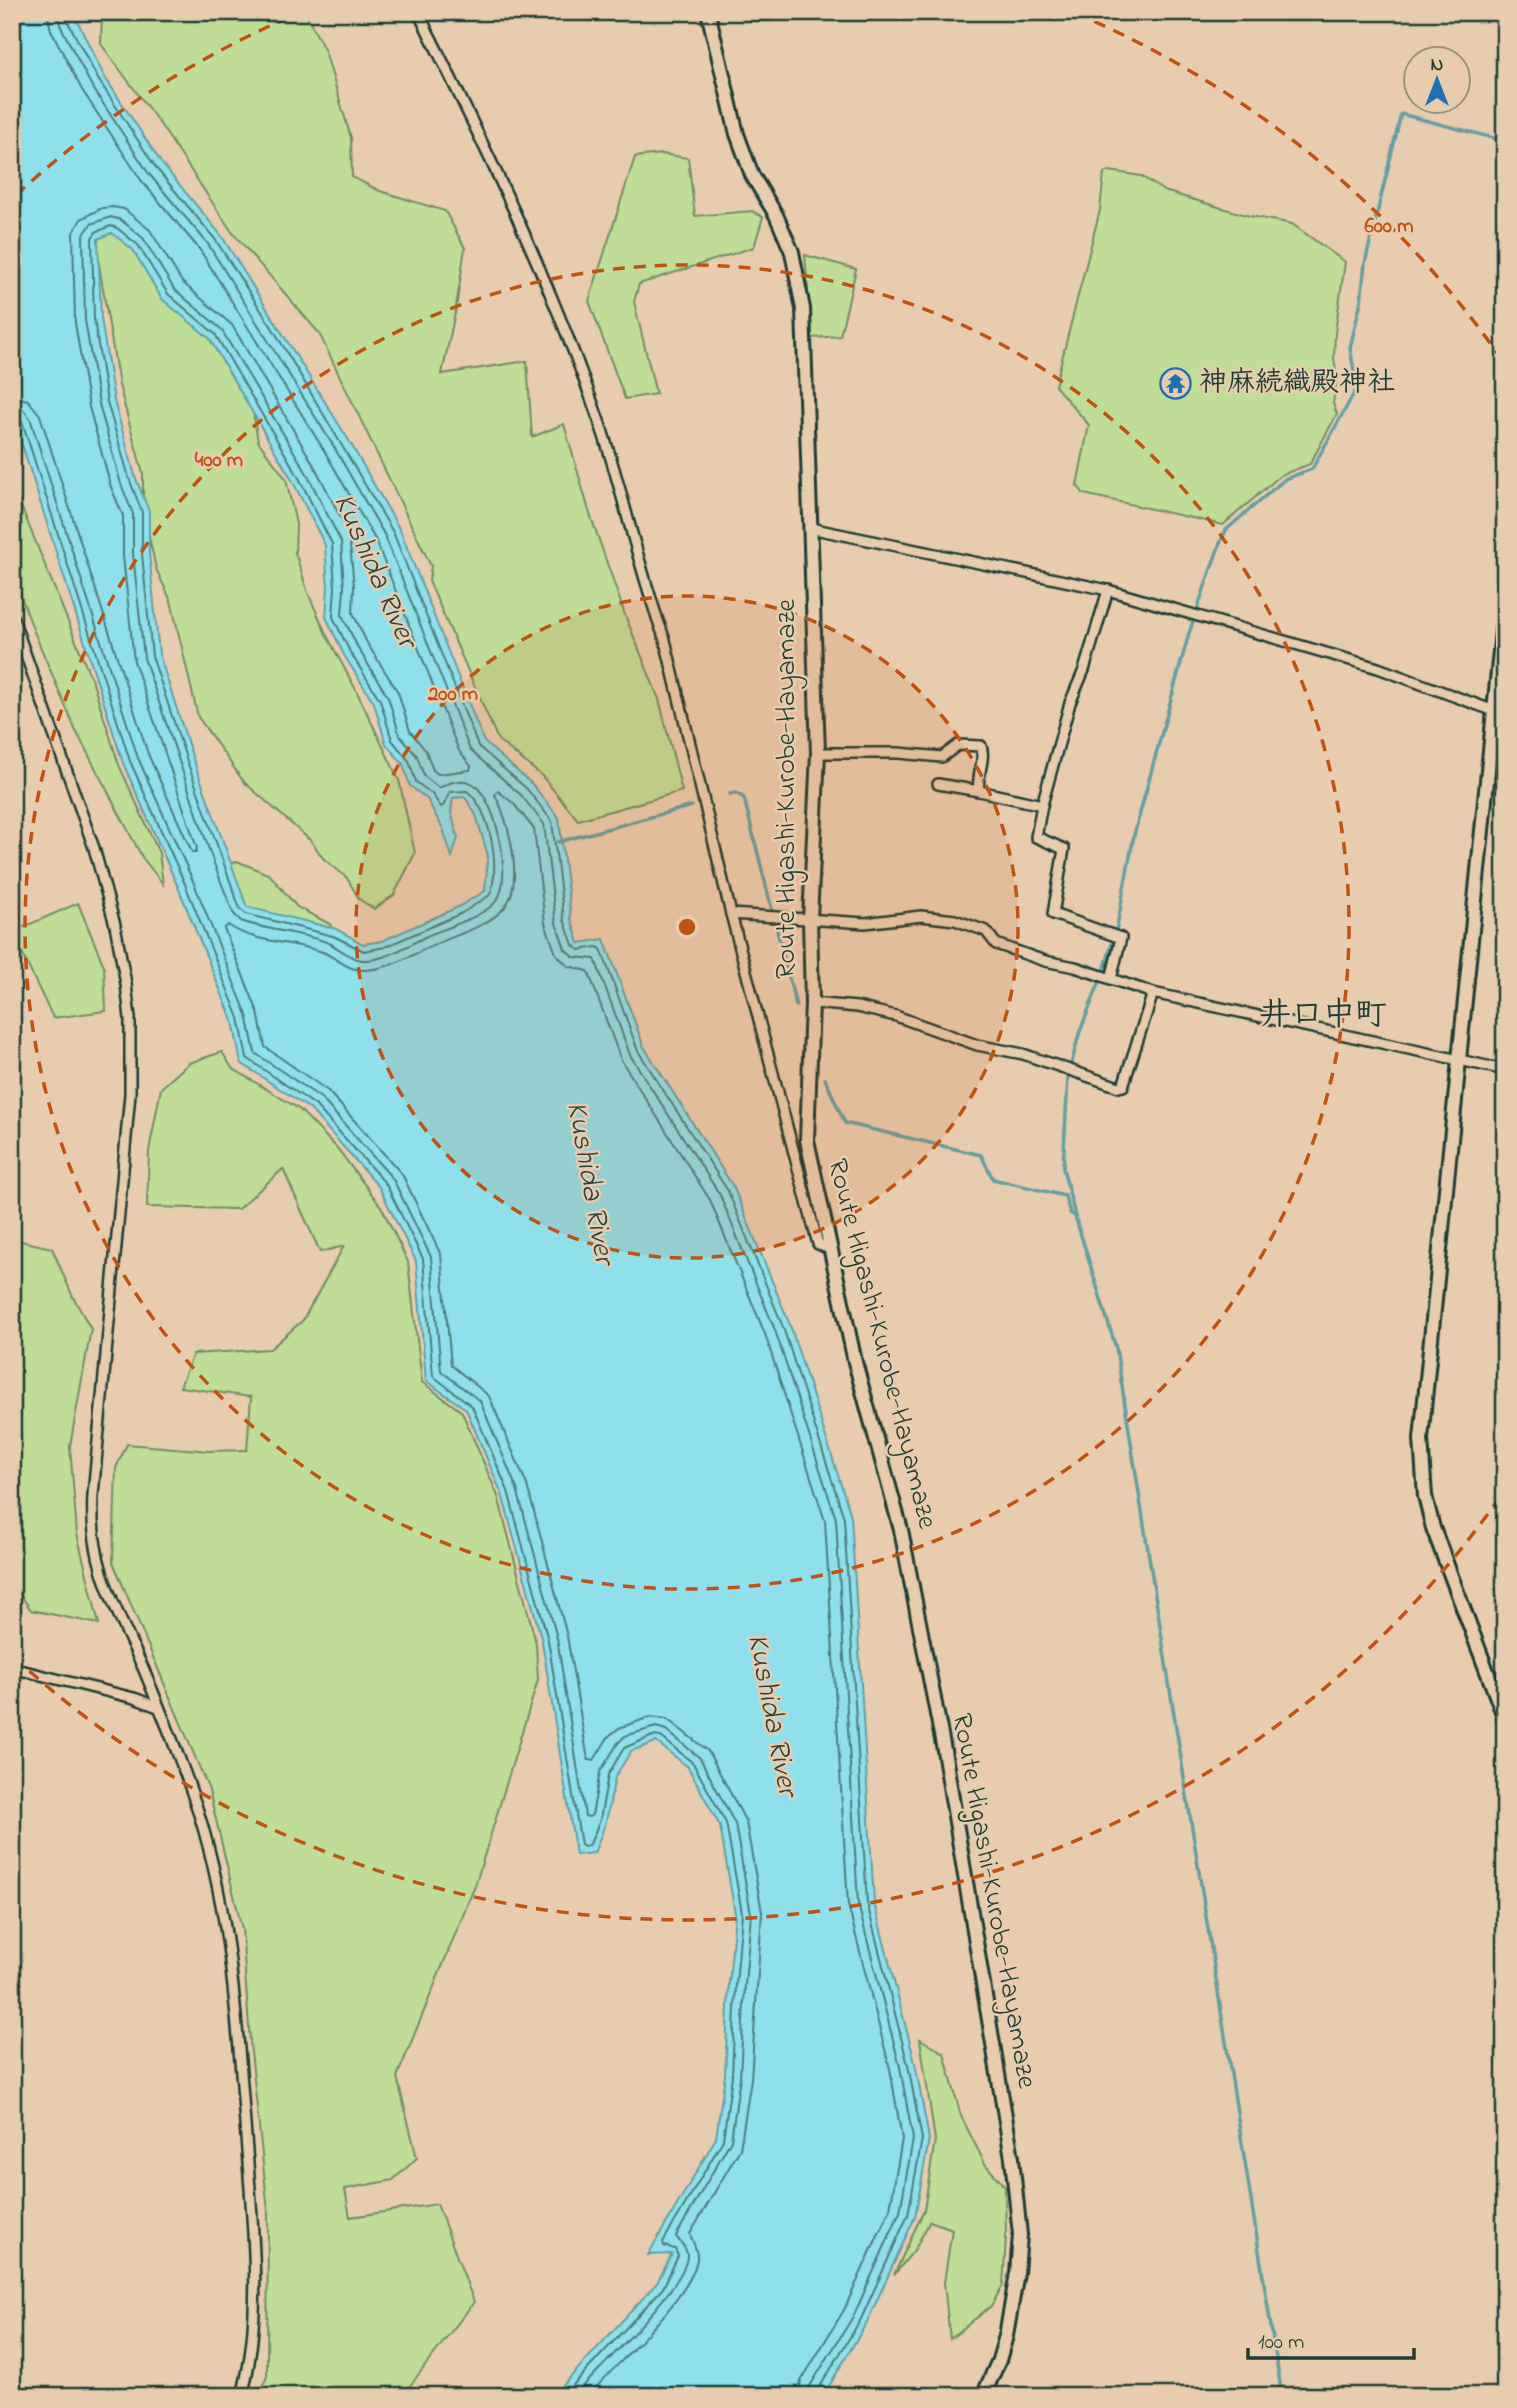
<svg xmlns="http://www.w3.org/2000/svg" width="1517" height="2408" viewBox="0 0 1517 2408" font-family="'Indie Flower','Klee One',sans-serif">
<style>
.green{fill:#bfdd96;stroke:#6f8d65;stroke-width:2}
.water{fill:#90e0ec;stroke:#639fa2;stroke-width:2;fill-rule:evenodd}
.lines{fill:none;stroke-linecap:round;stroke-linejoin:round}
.shore{stroke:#4c7e7e;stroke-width:2}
.stream{stroke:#639fa2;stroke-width:3.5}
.street-casing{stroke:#1f3d34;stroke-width:14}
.secondary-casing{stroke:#1f3d34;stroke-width:18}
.street{stroke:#e8ccaf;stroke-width:9}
.secondary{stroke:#e8ccaf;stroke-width:12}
.ring{fill:none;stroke:#c05314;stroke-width:3.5;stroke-dasharray:12 9}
.labels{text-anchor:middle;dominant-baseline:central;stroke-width:5;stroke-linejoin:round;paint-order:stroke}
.poi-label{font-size:28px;font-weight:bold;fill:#1f3d34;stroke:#e8ccaf;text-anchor:start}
.street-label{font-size:28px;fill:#1f3d34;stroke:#e8ccaf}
.water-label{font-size:30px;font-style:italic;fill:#25453d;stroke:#e8ccaf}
.quarter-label{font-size:32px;font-weight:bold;fill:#1f3d34;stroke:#e8ccaf}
.centre{fill:#c05314;stroke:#e8ccaf;stroke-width:3.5}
.ring-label{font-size:21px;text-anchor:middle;font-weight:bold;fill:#c05314;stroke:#e8ccaf;stroke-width:5;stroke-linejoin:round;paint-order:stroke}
</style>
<rect width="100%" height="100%" fill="#e8ccaf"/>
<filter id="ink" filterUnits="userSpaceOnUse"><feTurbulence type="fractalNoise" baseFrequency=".0143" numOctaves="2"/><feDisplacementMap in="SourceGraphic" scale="14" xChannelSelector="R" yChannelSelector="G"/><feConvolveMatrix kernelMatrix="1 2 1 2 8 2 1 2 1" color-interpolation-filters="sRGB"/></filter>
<g filter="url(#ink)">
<g class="green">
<polygon points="102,12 305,12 325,51 351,138 352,177 380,191 445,211 465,248 456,308 442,374 527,361 532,437 564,424 589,511 625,615 659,699 682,791 578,820 542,776 498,740 429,581 431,566 319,333 232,232 160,124 101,44"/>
<polygon points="662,154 688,158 695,216 752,211 763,217 754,247 639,284 634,302 656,394 625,399 589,301 635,157"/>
<polygon points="1109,171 1141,176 1164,191 1246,215 1292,224 1345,262 1335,333 1334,358 1337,377 1333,404 1337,414 1310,464 1281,475 1223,525 1084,494 1077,485 1089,425 1055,386 1100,210 1104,173"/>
<polygon points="92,223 145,228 251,400 258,441 286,479 296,524 295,552 308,593 327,636 354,686 399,780 415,853 394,895 374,909 359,899 347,878 323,858 311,841 244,782 198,717 171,601 156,569 143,508 143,474 119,385"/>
<polygon points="805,255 856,269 840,336 812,338"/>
<polygon points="12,484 93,683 119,765 159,853 163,884 142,857 75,729 35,634 12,573"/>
<polygon points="237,861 270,875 297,907 330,924 339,951 266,959 227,865"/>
<polygon points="78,903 104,966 106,1011 53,1018 14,937 19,929"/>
<polygon points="222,1052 232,1068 299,1109 337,1148 382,1208 408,1262 422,1382 462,1412 498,1496 536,1643 538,1680 475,1886 397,2077 417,2158 393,2180 345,2189 350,2217 437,2204 474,2302 402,2396 260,2396 267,2376 268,2211 250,2042 242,1929 209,1790 113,1562 116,1468 127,1444 209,1451 247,1450 251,1397 180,1387 193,1354 270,1349 303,1320 344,1246 320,1252 283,1169 238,1209 147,1207 149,1151 161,1088 189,1063"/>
<polygon points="12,1239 52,1248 72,1295 91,1329 70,1446 77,1534 99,1624 31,1610 12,1583"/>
<polygon points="920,2039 944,2053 961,2116 985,2164 1005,2187 1006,2238 1003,2285 991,2306 950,2339 944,2283 952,2229 930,2221 915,2249 894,2275 924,2210 935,2140"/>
</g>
<path class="water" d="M12,12H73L104,76L162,164L221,235L348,439L400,530L484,742L532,784L559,818L571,918L579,943L604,939L644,1047L734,1188L790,1325L851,1516L874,1903L915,2063L929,2139L915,2217L867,2322L823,2396H553L657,2283L672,2254L648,2255L716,2138L725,2075L729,1984L735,1913L720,1826L688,1767L656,1742L631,1751L615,1777L606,1822L594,1853L576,1855L542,1641L502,1494L466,1409L426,1381L416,1261L379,1187L310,1109L241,1063L233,1021L178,887L123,763L12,413ZM112,233L133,250L162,299L209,338L292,480L325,545L328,588L326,617L344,655L374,703L386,744L403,764L410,786L427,799L443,829L452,857L458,838L451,812L453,798L465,797L476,815L488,856L485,891L458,907L382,941L363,944L336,929L247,907L193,759L159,654L149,553V511L136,479L114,401L101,318L98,239Z"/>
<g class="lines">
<g class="shore">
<polyline points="58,12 60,25 91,85 149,174 208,244 334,447 385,536 470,750 521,795 544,824 556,923 565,949 574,957 595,959 630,1055 720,1195 775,1330 836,1519 858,1904 900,2067 913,2139 900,2212 854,2315 810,2386 808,2396"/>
<polyline points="66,12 68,22 98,79 156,168 215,239 273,329 393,532 478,746 527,789 552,821 564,920 573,945 579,950 597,947 601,949 638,1051 728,1191 783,1327 844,1518 867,1903 908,2065 922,2139 908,2215 861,2319 818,2390 817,2396"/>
<path d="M111,217L121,220L143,238L174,289L221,329L306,472L341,542L344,588L342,615L358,648L388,697L400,736L417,756L424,776L439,788C448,783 459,778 469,782C496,792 513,878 497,900C486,916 445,928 427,936C406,946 385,961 362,960C350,959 339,948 329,943C300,932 269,931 241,921L233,913L213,861L144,658L133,554V514L121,484L99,404L85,320L83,236L91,224Z"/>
<path d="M111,226L117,228L138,245L168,294L215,334L298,476L332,544L335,588L333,617L350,652L380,700L392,740L409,761L416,782L432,794L441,807L444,805L450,792L467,791C491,811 500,866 490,895L462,913L385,947L364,951L333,936L246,914L240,909L187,761L152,656L142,554V512L130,481L107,402L94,319L92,238L96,232Z"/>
<polyline points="12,396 28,400 40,415 148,754 192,852 196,852 197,848 134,661 123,556 123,516 111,487 89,407 75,323 73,233 81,219 102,208 113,207 124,209 150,230 182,282 232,325 315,467 349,534 354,586 353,613 367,643 398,692 410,731 426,751 433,770 438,774 470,770 471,766 459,751 376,541 325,452 200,250 141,180 82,90 51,30 47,12"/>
<path d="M12,407L23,409L30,418L138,758L193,881L247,1015L255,1053L321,1098L393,1179L431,1257L441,1371L480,1401L517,1489L557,1638L585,1816L589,1817L592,1815L600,1772L618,1743L625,1736L656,1727L666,1730L700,1758L735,1824L751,1914L745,1985L740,2077L731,2140L676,2236C679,2242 686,2246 687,2254C690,2283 596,2371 574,2396"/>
<polyline points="12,416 18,417 22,421 130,761 185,884 239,1018 247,1058 315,1105 386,1184 423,1259 433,1376 472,1406 508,1491 548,1640 581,1845 584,1847 590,1844 600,1820 608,1775 624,1748 653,1736 661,1737 693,1763 726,1823 742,1913 736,1985 732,2076 723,2140 663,2242 664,2246 675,2249 678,2256 663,2288 563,2396"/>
<path d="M588,2396C615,2365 692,2297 697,2259C698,2249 692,2242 690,2234L740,2149L751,2079L762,1912L746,1822L708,1751L667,1719L650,1717L619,1728L609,1736L594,1760H588L567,1636L527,1485L489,1396L451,1365L441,1255L402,1174L328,1091L265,1047L258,1012L224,929L228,925C255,944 295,941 325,953C338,959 349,971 364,970C390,969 411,955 434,945C455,935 489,926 504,908C525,883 509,820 495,795L498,791L513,803L534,829L545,923L556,954L568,966L588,971L621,1060L710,1200L765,1334L825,1521L848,1905L890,2069L902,2139L890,2209L844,2310L801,2381L798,2396"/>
</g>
<g class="stream">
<polyline points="730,794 736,793 744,798 796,1006"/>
<polyline points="558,842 692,806"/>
<polyline points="825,1079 845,1123 981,1155 993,1179 1065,1196 1070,1213 1075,1216"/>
<polyline points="1282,2396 1116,1348 1075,1216 1063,1168 1068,1077 1079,1034 1105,968 1117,926 1134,835 1189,633 1220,543 1226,530 1285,479 1312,469 1357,388 1350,348 1361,301 1365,263 1401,114 1505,141"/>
</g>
<defs>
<g id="street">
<path d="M418,12C485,145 550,280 599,421C624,493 638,569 665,640L731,914L818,1244L829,1249"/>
<polyline points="810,528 1108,590 1378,668 1505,715"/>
<path d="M12,616L94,848L115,925L126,984L130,1018V1094L93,1495C89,1565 116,1608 144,1670C161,1711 178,1752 192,1793C231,1904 237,2022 246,2137C252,2221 264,2313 242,2396"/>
<path d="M818,753H898L942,757L958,745L981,746C986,759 976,776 979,791L1042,805L1036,837L1064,849L1053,914L1121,938L1111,979"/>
<polyline points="938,784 979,791"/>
<polyline points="1042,805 1070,703 1084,670 1108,590"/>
<polyline points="731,914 865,923 921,916 955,920 986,931 996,944 1045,961 1075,967 1153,993 1505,1070"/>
<polyline points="812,1003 857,1007 896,1016 977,1045 1023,1054 1119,1087 1123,1086 1153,993"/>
<polyline points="12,1668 134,1698 158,1707"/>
</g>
<g id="secondary">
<polyline points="708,12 737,134 752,175 776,215 792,252 803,309 818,753 810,919 812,1003 807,1140 855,1362 901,1530 944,1750 1012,2158 1020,2235 1017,2273 1006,2336 999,2360 983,2396"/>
<polyline points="1505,601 1421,1439 1425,1496 1433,1528 1505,1719"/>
</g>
</defs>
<use href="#street" class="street-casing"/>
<use href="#secondary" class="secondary-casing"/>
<use href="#street" class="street"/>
<use href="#secondary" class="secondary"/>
</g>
</g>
<circle cx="687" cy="927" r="331" fill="#c05314" fill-opacity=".12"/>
<g class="ring">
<circle cx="687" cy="927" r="331"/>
<circle cx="687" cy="927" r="662"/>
<path d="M1500 1497A993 993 0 0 1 16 1659M16 195A993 993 0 0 1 299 13M1075 13A993 993 0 0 1 1500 357"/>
</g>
<defs>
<symbol id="temple-ring" viewBox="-11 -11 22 22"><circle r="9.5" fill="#e8ccaf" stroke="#1f6fb2" stroke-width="1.5"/><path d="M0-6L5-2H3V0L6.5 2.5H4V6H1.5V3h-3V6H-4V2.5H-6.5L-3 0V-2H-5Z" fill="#1f6fb2"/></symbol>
</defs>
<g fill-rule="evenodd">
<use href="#temple-ring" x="1158" y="366" width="35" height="35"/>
</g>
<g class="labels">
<g class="poi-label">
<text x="1199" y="383">神麻続織殿神社</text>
</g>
<g class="street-label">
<text transform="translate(787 789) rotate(-90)">Route Higashi-Kurobe-Hayamaze</text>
<text transform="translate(881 1344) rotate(76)">Route Higashi-Kurobe-Hayamaze</text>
<text transform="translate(993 1901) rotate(80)">Route Higashi-Kurobe-Hayamaze</text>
</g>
<g class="water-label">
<text transform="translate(374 571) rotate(66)">Kushida River</text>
<text transform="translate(589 1183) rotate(80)">Kushida River</text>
<text transform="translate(771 1715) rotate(79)">Kushida River</text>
</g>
<g class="quarter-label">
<text x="1323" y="1016">井口中町</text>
</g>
</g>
<circle cx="687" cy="927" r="10" class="centre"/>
<g class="ring-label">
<text x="1389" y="232">600 m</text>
<text x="219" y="466">400 m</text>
<text x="453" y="700">200 m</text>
</g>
<rect width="1517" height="2408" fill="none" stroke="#e8ccaf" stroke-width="42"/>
<rect x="21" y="21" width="1475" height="2366" fill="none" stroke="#1f3d34" stroke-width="2.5" filter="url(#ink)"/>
<g transform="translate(1437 80)"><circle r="33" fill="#e8ccaf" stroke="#98937e" stroke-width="2"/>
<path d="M0-5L12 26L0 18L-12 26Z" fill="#1f6fb2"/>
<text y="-10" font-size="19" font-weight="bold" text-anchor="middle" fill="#1f3d34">N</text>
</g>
<path d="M1248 2348v10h166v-10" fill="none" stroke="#1f3d34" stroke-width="3.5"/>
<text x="1258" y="2348" font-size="21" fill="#1f3d34" stroke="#e8ccaf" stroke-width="5" paint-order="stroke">100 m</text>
</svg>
